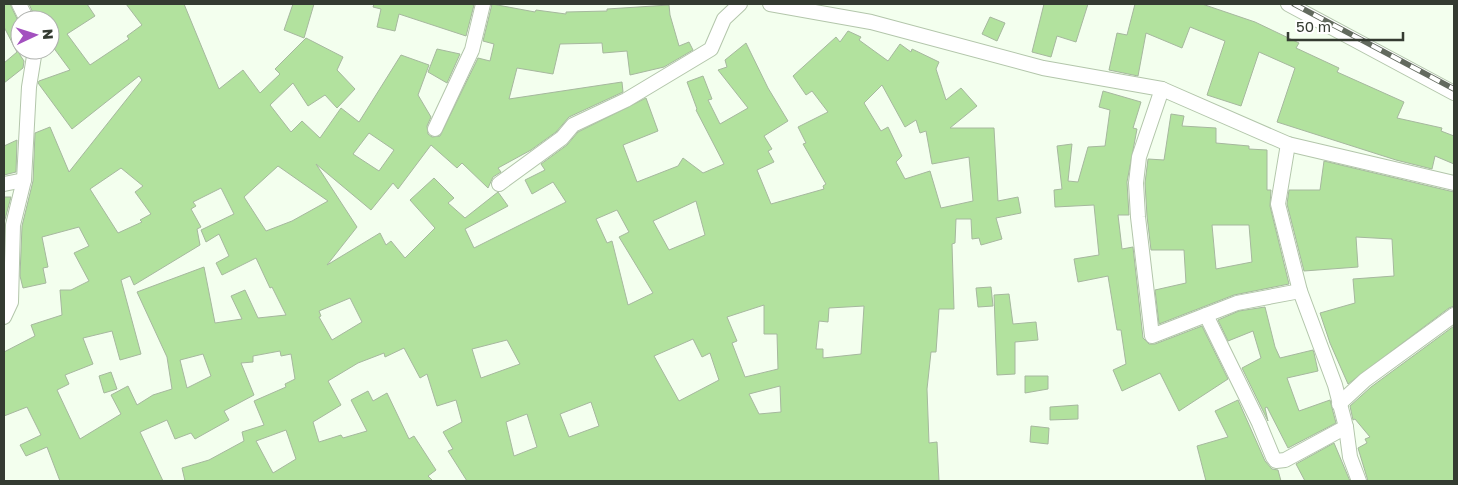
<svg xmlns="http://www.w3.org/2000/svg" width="1458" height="485" viewBox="0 0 1458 485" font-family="'Golos Text',sans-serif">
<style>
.building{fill:#b2e29e;stroke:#a6b89e;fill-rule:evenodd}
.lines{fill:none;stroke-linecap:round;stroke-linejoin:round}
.minor-casing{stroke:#b3c6ab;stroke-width:16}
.minor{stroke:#fff;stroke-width:14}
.rail-casing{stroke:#626a5e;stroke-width:5.5}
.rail{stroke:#fff;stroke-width:4;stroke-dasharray:11;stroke-linecap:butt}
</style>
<rect width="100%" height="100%" fill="#f3ffee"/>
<g class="building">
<polygon points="4,4 10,4 20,25 20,55 24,61 23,68 4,83 4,63 17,52 4,27"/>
<path d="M29,4H87L95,16L67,34L90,65L129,39L127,36L142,25L126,4H184L219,89L243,70L260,93L280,74L275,69L306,38L343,57L337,70L355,89L337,108L325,95L308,106L293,83L270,105L291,132L302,121L320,138L341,108L359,122L401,55L429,65L418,95L431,117L427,126L428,134L432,137L440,136L478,58L490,61L494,44L483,41L492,4L535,12L536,10L566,14V12L607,11V9L669,5L670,15L679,46L689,42L693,50L664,67L630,75L627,51L603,53L602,43L560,44L553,74L517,68L509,99L622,82L623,92L569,117L556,132L531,150L498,168L501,172L493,177L488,188L462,163L457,168L431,145L398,189L393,183L371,210L316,164L357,227L327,265L380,233L386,245L391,241L405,258L435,228L410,200L434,178L454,198L448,203L465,218L498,192L508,206L465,229L474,248L566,202L553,182L532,194L525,180L545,170L541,164L567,145L578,132L646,98L658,131L623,145L637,182L678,166L683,158L703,173L724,164L696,110L697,109L687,82L703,76L712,99L708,100L720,124L748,108L718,70L727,67L725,60L746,43L768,88L788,121L764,136L772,149L768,151L774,162L757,170L771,204L824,189L823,186L826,184L803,144L806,143L798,127L828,112L812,91L806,95L793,76L836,37L840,42L848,31L861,37L859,40L888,61L900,44L911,52L912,49L939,62L936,69L946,100L961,88L977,106L950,128H994L998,201L1018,197L1021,213L996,218L1002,239L981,245L979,238L972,239L971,219H956L955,243L952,244L954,309H939L936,352H931L927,389L929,443L937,442L939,481H467L448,451L453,449L443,432L462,422L456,400L437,406L427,374L420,378L404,348L385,357L384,353L358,363L328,381L341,405L313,422L319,442L341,435L343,438L367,431L351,400L368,391L373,401L387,393L409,439L414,436L436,470L428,476L433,481H185L182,468L209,460L244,441L242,432L264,425L254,401L286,387L285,384L295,379L291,354L281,356L280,351L253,356V362L241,363L254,395L224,411L229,420L195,439L191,433L175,439L167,420L140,432L163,481H60L47,447L26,456L20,445L41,435L27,407L4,416V352L35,336L31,325L62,315L60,290H71L89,281L74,253L89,246L79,227L42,237L48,267L43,268L46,283L23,288L20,276L22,226L33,181L35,133L50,127L69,172L142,80L139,76L72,129L38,83L39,81L70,70L53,47L55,46L50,39V20H36ZM882,85L905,127L916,120L920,133L926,131L932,164L969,157L973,201L941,208L930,171L905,179L896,162L902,156L888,127L881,131L864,103ZM369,133L394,150L379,171L353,154ZM278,166L328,201L292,221L266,231L244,197ZM121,168L143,186L135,192L151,214L140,220L142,222L118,233L90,189ZM221,188L234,214L201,230L206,242L219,234L229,256L216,263L222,275L256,258L270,288L272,287L286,315L258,318L245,290L231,296L242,319L215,323L204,267L137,292L167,357L172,389L153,395L137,405L128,386L111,395L121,414L80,439L57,390L69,384L65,375L93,364L83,338L112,331L120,360L141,354L121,280L130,276L134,285L200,245L197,229L201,227L191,209L196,206L193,202ZM696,201L705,235L669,250L653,221ZM617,210L629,232L619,237L653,293L628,305L612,241L607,243L596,219ZM350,298L362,322L332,340L319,317L321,316L319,311ZM764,305V334H777L778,369L745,377L732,343L737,341L727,317ZM864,306L861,354L823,358V349H816L819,321L828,322L829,308ZM693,339L702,357L710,353L719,380L679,401L654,356ZM507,340L520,364L481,378L472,349ZM203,354L211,376L187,388L180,360ZM780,386L781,412L759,414L749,394ZM591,402L599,426L569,437L560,414ZM527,414L537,447L514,456L506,422ZM286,430L296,459L273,473L256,441Z"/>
<polygon points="293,4 314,4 304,38 284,30"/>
<polygon points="374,4 469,4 474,5 466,36 399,14 395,31 377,27 381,9 373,7"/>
<polygon points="1044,4 1088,4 1076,42 1057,36 1051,57 1032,52"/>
<polygon points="1135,4 1202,4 1255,22 1299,43 1296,48 1339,68 1337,72 1404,102 1397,118 1442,128 1441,131 1454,136 1454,164 1435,156 1432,169 1396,160 1277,122 1295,68 1259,52 1241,106 1207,95 1225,41 1190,27 1182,48 1146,33 1138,76 1109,70 1117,33 1127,35"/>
<polygon points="990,17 1005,23 997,41 982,34"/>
<polygon points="437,49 460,54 447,83 428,72"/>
<polygon points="1103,91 1141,102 1133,128 1137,129 1127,182 1129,215 1118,215 1122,249 1133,247 1143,338 1149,344 1155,344 1202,326 1228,379 1179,411 1160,373 1122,391 1113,370 1126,364 1121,330 1117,330 1108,276 1078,282 1074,259 1099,255 1094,205 1055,207 1054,190 1062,189 1057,146 1072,144 1068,181 1078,182 1088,147 1105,146 1110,110 1099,107"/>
<path d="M1171,114L1184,116L1182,126L1216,128V143L1249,146V149L1267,150V190H1271L1270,206L1289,284L1234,295L1159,324L1155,290L1186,283L1184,250H1151L1147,216L1145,183L1148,159L1164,160ZM1212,225H1249L1252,262L1216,269Z"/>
<polygon points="17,140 16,172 4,175 4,146"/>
<polygon points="1324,161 1454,192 1454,306 1449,308 1348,384 1330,343 1320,313 1355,303 1353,279 1394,276 1392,239 1356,237 1358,267 1304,271 1287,204 1289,190 1320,190"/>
<polygon points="4,197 11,197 4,223 4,244"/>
<polygon points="991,287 993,306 978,307 976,288"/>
<polygon points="1009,294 1013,324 1036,322 1038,340 1015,342 1015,374 997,375 994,295"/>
<polygon points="1265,307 1275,347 1280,358 1313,350 1314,353 1318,371 1287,378 1299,411 1330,400 1336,423 1288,448 1267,407 1265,408 1268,421 1242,368 1261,358 1253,331 1228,341 1218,320 1239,311"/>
<polygon points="1454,326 1454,481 1368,481 1358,448 1367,443 1365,439 1370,437 1355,419 1353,420 1350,406 1371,387"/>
<polygon points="111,372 117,389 104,393 99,376"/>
<polygon points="1025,376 1048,376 1048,389 1025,393"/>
<polygon points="1238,400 1265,461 1272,469 1278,470 1281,481 1206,481 1197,446 1228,437 1215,411"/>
<polygon points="1078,405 1078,419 1050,420 1050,407"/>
<polygon points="1031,426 1049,428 1048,444 1030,442"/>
<polygon points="1334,443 1350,481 1305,481 1296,464"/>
</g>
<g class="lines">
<defs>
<g id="minor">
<polyline points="19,4 27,20"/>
<polyline points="770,4 871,22 1043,68 1162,89 1288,144 1454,183"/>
<polyline points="1288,4 1454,93"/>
<polyline points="1162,89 1139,157 1136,183 1138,217 1152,336 1237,303 1300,291"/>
<polyline points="435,129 472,50 483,4"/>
<polyline points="1288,144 1278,204 1300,291 1335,385 1346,427 1350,457 1359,481"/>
<polyline points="4,184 24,180"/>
<polyline points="499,184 562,138 573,125 626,100 711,49 724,19 740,4"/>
<polyline points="1206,315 1259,423 1273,457 1276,461 1285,460 1346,427"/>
<polyline points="4,317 11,302 13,225 24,180 29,87 35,50"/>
<polyline points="1339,404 1365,380 1454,315"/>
</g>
</defs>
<use href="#minor" class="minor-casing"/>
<use href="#minor" class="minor"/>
<defs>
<polyline id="rail" points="1294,4 1454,89"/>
</defs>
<use href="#rail" class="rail-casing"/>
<use href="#rail" class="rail"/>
</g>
<rect width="1458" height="485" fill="none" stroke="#343b31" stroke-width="10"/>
<g transform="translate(35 35) rotate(86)"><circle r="24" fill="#ffffff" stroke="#aeb1ad"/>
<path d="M0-4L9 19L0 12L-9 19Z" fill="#a350bf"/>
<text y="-8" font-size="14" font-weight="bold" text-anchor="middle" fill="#343b31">N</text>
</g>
<path d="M1288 32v8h115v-8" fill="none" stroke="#343b31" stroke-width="2.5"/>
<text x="1296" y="32" font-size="15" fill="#343b31" stroke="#ffffff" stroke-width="4" paint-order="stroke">50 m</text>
</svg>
